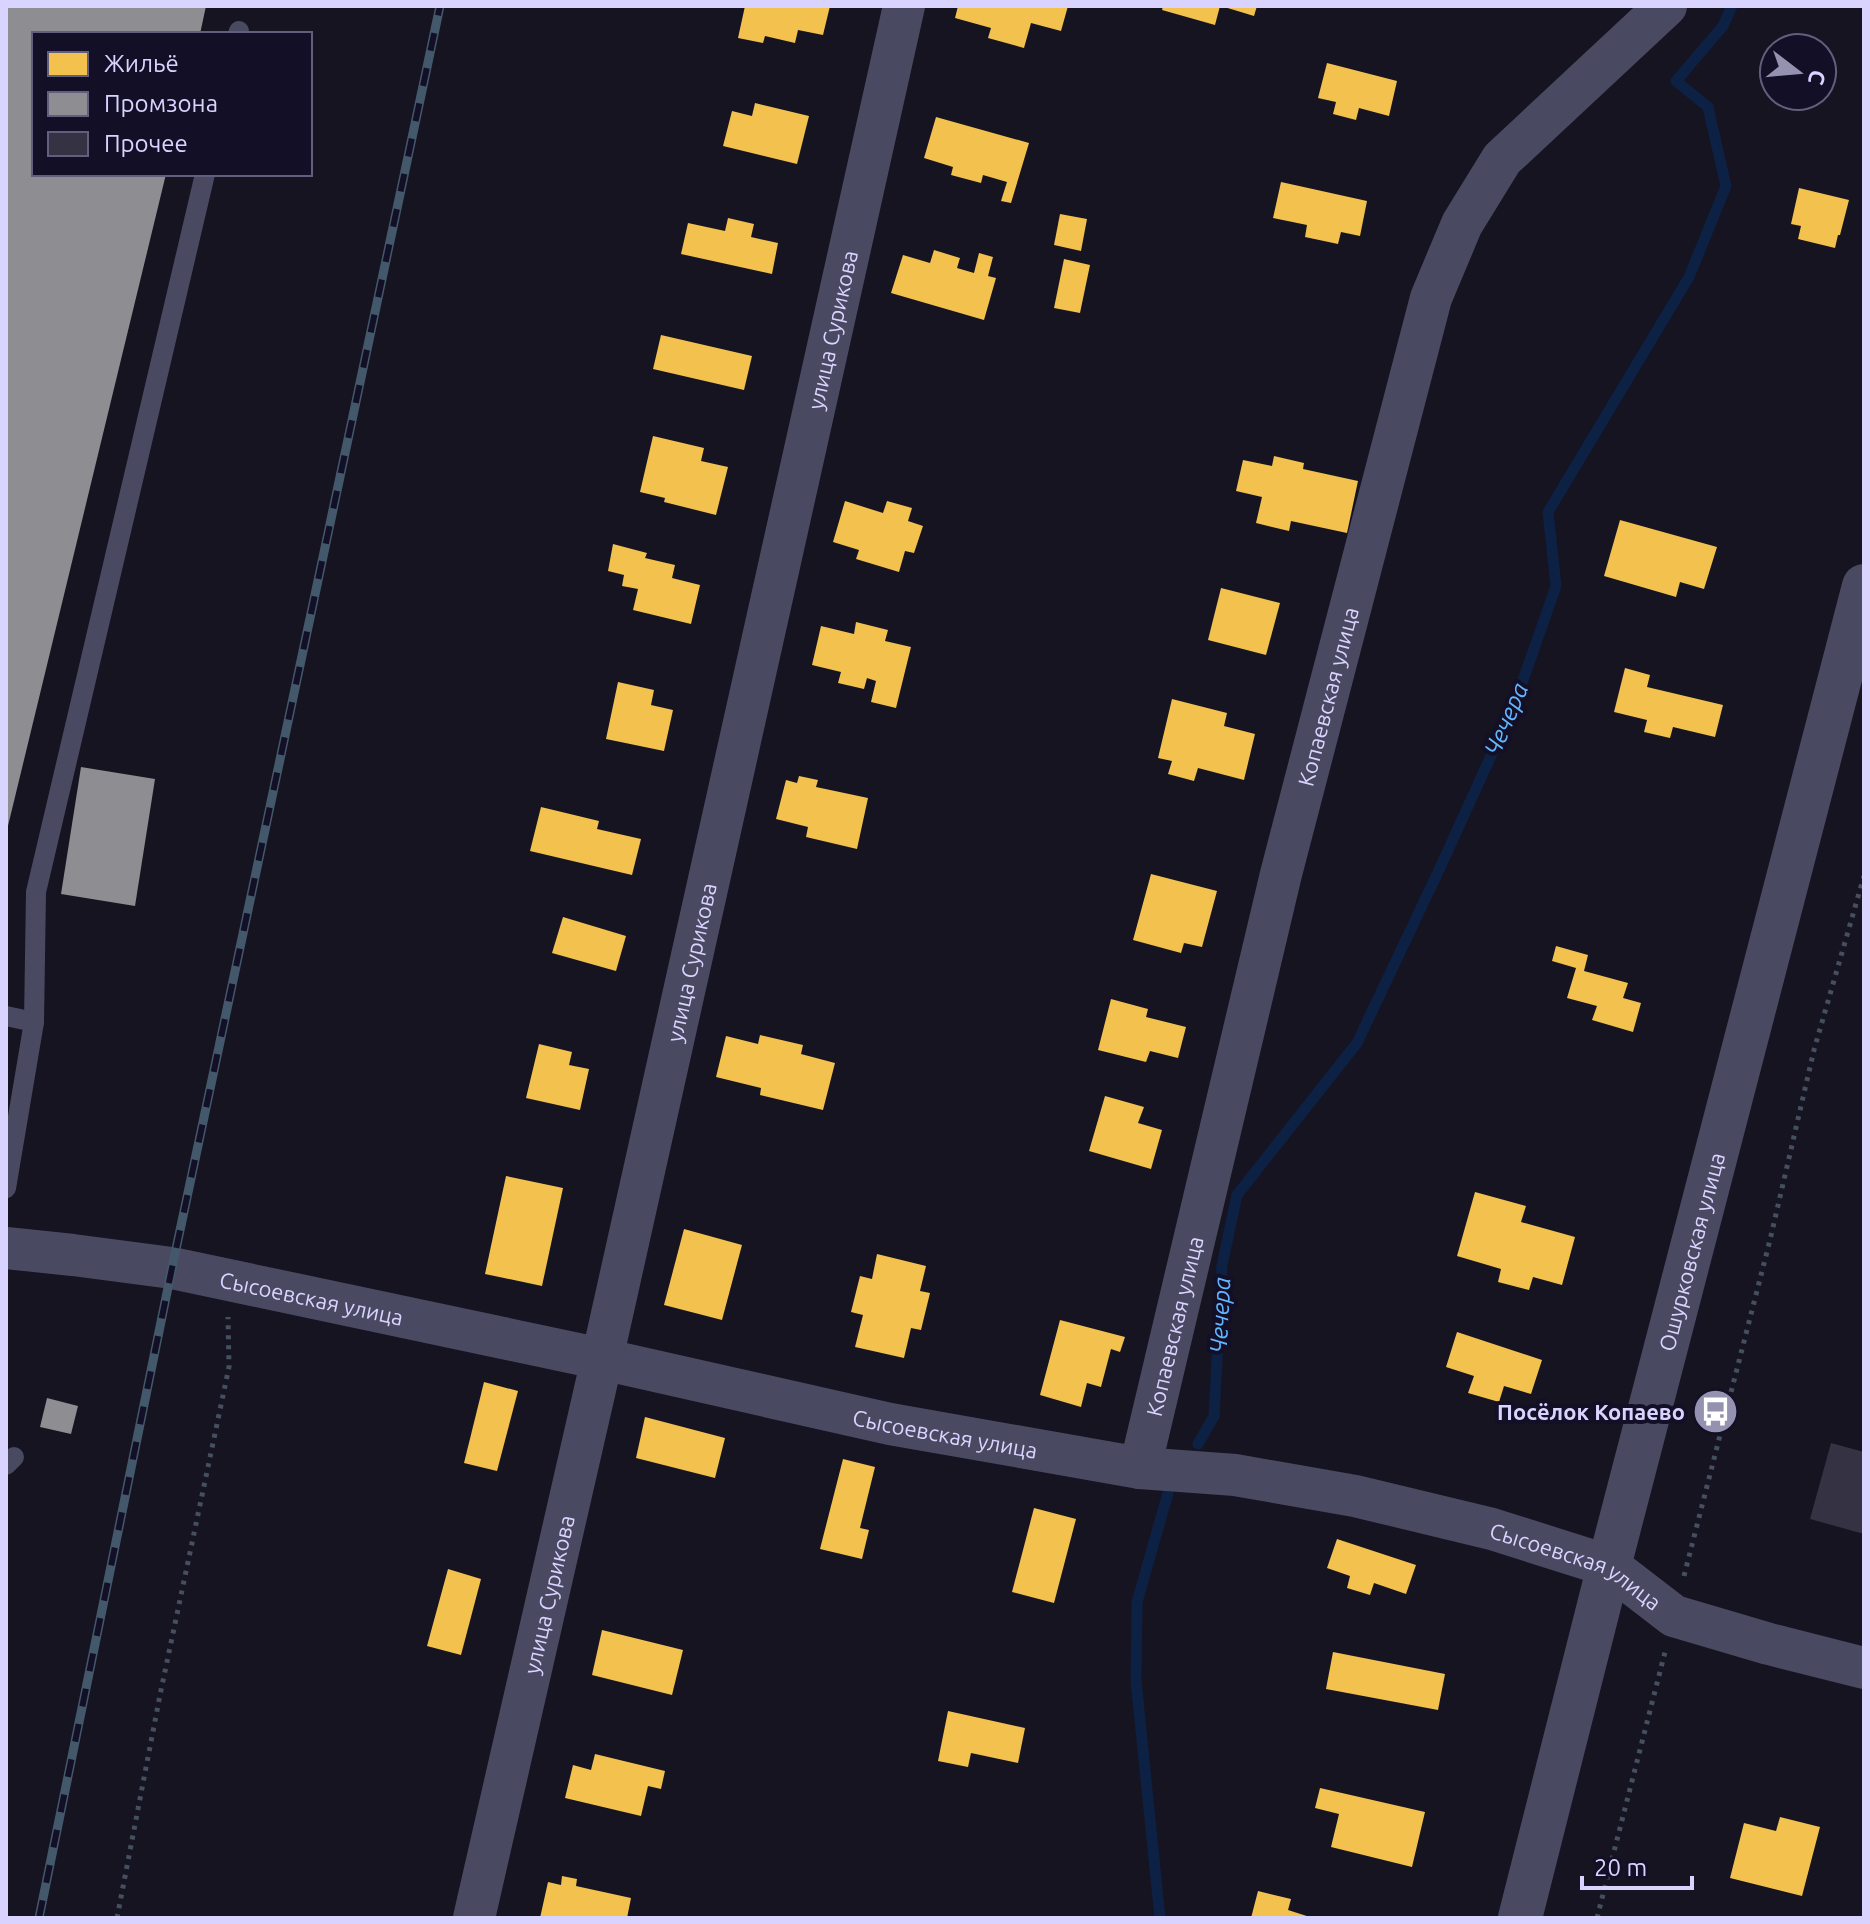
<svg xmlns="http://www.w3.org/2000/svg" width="1870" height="1924" viewBox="0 0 1870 1924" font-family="Ubuntu,sans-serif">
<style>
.homes{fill:#f2c14e}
.industry{fill:#8d8d92}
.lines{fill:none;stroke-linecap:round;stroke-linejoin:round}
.stream{stroke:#0d2144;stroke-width:11}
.building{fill:#343243}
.path{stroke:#44505f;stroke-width:5;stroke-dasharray:4 6;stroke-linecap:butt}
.service{stroke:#4a4962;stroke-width:20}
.minor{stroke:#4a4962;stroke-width:42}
.tertiary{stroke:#4a4962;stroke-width:44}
.rail-casing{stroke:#43596b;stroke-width:9}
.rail{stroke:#130f26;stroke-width:6;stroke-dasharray:18;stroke-linecap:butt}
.labels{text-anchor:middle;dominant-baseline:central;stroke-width:8;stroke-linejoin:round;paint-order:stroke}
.street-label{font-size:22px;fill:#d9d4ff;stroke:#130f26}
.poi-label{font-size:22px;font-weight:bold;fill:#d9d4ff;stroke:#130f26;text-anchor:end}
.water-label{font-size:24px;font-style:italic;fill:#62b6ff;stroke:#130f26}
</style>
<rect width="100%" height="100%" fill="#161421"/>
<g class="homes">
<polygon points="745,6 830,6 823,35 798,30 795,43 765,36 763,43 738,38"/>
<polygon points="958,6 1068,6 1061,31 1031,23 1024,48 988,38 991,28 955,18"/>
<polygon points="1163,6 1220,6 1215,25 1162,10"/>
<polygon points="1221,6 1257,6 1254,16"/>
<polygon points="1327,63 1397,81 1389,116 1359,108 1356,120 1333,114 1336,102 1318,98"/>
<polygon points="755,103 809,116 797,164 723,146 732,111 752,116"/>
<polygon points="936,117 1029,143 1011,203 1001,201 1007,182 983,175 981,183 951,175 953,167 924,158"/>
<polygon points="1281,182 1367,201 1360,236 1341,232 1338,244 1305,237 1307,225 1273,218"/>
<polygon points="1799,188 1849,200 1840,235 1838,235 1835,248 1798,239 1801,226 1791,224"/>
<polygon points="1060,214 1087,219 1081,251 1054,245"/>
<polygon points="728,218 754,224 751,237 778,243 772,274 681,254 688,223 725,231"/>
<polygon points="934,250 960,258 957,268 974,273 979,253 993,257 988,276 996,278 984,320 891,293 903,255 930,263"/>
<polygon points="1064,259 1090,265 1080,313 1054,308"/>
<polygon points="661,335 752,356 744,390 653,369"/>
<polygon points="653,436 704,448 701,461 728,467 716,515 664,502 665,498 640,492"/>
<polygon points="1274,456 1304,463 1303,469 1358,481 1347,533 1291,521 1289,531 1256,523 1262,497 1236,491 1243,460 1272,466"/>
<polygon points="845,501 883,513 887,501 912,508 908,521 923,526 914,553 905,551 899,572 856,559 859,550 833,542"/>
<polygon points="1620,520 1717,547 1704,589 1680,582 1676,597 1604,576"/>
<polygon points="613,544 647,553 645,558 675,565 672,578 700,585 691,624 633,610 638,589 622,586 624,575 608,571"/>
<polygon points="1221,588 1280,603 1266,655 1208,640"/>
<polygon points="856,622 888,630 885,641 911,647 896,708 871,702 876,681 867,678 864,689 838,683 841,672 812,665 821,626 854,634"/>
<polygon points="1625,668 1650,675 1647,687 1723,705 1715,737 1673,727 1670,738 1644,732 1647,720 1614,712"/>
<polygon points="618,682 654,690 651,705 673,710 664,751 606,739"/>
<polygon points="1172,699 1227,713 1224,726 1255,734 1244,780 1198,768 1194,781 1168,774 1172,761 1158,758"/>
<polygon points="799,776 818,780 816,787 868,798 857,849 806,837 808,827 776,819 786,780 797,783"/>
<polygon points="541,807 599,821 597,829 641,839 632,875 530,851"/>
<polygon points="1151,874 1217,891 1202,947 1184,943 1181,953 1133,940"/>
<polygon points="563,917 626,936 616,971 552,953"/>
<polygon points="1556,946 1588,955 1584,971 1628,983 1623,998 1641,1003 1633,1032 1592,1020 1597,1006 1567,998 1576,968 1552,961"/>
<polygon points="1111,999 1148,1009 1146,1017 1186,1027 1178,1058 1150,1051 1146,1062 1098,1050"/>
<polygon points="760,1035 803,1045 801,1054 835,1063 823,1110 760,1095 761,1088 716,1077 726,1036 758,1044"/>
<polygon points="539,1044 572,1052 569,1065 589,1069 580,1110 526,1098"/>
<polygon points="1105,1096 1144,1107 1138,1123 1162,1130 1151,1169 1089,1151"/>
<polygon points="506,1176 563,1188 542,1286 485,1274"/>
<polygon points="1475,1192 1526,1206 1521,1222 1575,1237 1562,1285 1533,1277 1529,1290 1498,1282 1501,1269 1457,1256"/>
<polygon points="684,1229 742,1245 722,1320 664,1305"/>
<polygon points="877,1254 926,1266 920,1291 930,1293 921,1330 911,1328 904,1358 855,1347 863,1315 851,1312 860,1276 872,1279"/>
<polygon points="1060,1320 1125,1337 1120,1352 1111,1349 1101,1387 1087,1383 1081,1407 1040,1395"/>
<polygon points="1457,1332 1542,1360 1531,1394 1504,1386 1499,1402 1468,1393 1474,1376 1446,1367"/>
<polygon points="484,1382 518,1391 497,1471 464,1463"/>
<polygon points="645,1417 725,1438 715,1478 636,1458"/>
<polygon points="843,1459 875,1467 860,1528 869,1530 862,1559 820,1549"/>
<polygon points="1034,1508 1076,1519 1054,1603 1012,1592"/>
<polygon points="1337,1539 1416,1565 1406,1594 1374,1583 1370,1595 1347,1588 1350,1576 1327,1568"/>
<polygon points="448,1569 481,1579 461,1655 427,1646"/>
<polygon points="602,1630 683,1650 672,1695 592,1675"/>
<polygon points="1333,1652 1445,1674 1438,1710 1326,1689"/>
<polygon points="948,1711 1025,1728 1018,1763 971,1753 968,1767 938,1761"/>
<polygon points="595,1754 665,1771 661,1789 648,1786 641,1816 565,1798 573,1765 591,1770"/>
<polygon points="1320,1788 1425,1812 1412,1867 1331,1847 1339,1814 1315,1808"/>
<polygon points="1780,1817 1820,1827 1802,1896 1730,1878 1744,1823 1776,1831"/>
<polygon points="562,1876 577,1879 576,1886 631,1898 627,1918 540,1918 548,1882 561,1885"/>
<polygon points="1258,1891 1291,1899 1288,1910 1313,1918 1251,1918"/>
</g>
<g class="industry">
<polygon points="6,6 206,6 200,34 34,34 34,174 166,174 7,830"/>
<polygon points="81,767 155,779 135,906 61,894"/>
<polygon points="47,1398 78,1406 71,1434 40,1427"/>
</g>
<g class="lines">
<g class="stream">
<polyline points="1198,1444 1214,1416 1222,1265 1237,1195 1357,1043 1439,870 1515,703 1556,586 1548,512 1689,277 1726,186 1708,107 1676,81 1723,26 1732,6"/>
<polyline points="1160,1918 1136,1681 1137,1602 1168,1493"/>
</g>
</g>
<polygon class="building" points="1831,1443 1864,1452 1864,1534 1810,1519"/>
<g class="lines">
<g class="path">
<polyline points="1684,1576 1770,1240 1814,1050 1864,876"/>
<polyline points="117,1918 160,1695 229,1367 228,1317"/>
<polyline points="1597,1918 1665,1652"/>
</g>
<g class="service">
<polyline points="238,34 239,31"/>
<polyline points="6,1016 34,1022"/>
<polyline points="6,1188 34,1022 36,892 205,174"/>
<polyline points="6,1465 14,1457"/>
</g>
<g class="minor">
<path id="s1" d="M6,1248L73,1255L172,1268L602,1359L890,1424L1140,1468L1235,1475L1355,1496L1492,1529L1609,1566L1674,1616L1769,1644L1864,1668"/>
<path id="s2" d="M1140,1468L1281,874L1431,298L1462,224L1502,159L1666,6"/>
<path id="s3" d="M474,1918L602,1359L904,6"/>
</g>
<path class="tertiary" id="s4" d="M1520,1918L1609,1566L1864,586"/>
<defs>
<polyline id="rail" points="39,1918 172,1268 440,6"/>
</defs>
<use href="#rail" class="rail-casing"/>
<use href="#rail" class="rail"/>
</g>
<defs>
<symbol id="bus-disc" viewBox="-11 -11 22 22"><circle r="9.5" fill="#9591b1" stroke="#130f26"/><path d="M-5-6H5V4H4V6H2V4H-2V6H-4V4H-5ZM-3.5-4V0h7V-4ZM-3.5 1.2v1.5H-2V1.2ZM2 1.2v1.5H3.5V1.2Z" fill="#fff"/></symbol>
</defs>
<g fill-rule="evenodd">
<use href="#bus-disc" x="1690" y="1386" width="51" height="51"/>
</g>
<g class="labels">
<g class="street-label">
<text stroke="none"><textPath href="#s3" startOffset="1628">улица Сурикова</textPath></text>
<text stroke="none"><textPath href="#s2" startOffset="794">Копаевская улица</textPath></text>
<text stroke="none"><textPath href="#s3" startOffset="980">улица Сурикова</textPath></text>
<text stroke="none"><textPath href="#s4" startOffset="688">Ошурковская улица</textPath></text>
<text stroke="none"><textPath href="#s1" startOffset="310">Сысоевская улица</textPath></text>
<text stroke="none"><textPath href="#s2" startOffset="146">Копаевская улица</textPath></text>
<text stroke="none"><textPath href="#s1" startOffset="958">Сысоевская улица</textPath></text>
<text stroke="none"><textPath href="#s1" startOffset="1606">Сысоевская улица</textPath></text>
<text stroke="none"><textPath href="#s3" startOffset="332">улица Сурикова</textPath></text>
</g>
<g class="poi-label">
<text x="1685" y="1411">Посёлок Копаево</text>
</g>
<g class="water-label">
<text transform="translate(1506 719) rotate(-67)">Чечера</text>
<text transform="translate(1220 1315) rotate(-87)">Чечера</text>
</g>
</g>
<rect width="1870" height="1924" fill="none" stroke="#d9d4ff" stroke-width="16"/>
<rect x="32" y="32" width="280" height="144" fill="#130f26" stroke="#625e7d" stroke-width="2"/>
<rect x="48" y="52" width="40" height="24" fill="#f2c14e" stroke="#625e7d" stroke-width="2"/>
<text x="104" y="72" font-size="24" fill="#d9d4ff">Жильё</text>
<rect x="48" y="92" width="40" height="24" fill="#8d8d92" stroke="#625e7d" stroke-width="2"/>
<text x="104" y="112" font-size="24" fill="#d9d4ff">Промзона</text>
<rect x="48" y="132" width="40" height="24" fill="#343243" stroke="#625e7d" stroke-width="2"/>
<text x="104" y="152" font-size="24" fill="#d9d4ff">Прочее</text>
<g transform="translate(1798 72) rotate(106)"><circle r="38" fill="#130f26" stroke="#625e7d" stroke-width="2"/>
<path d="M0-6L14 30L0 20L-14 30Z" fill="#9591b1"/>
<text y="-12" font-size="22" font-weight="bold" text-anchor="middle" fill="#d9d4ff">С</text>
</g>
<path d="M1582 1876v12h110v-12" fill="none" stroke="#d9d4ff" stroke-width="4"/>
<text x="1594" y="1876" font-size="24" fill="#d9d4ff" stroke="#130f26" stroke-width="6" paint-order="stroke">20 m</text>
</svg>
